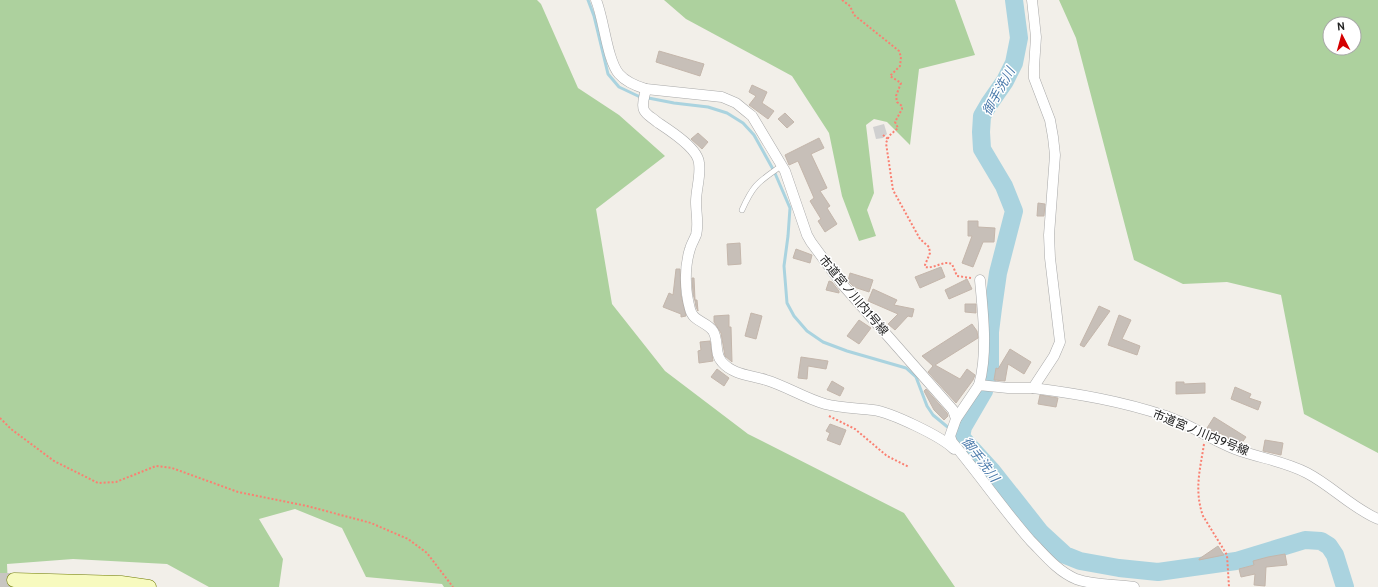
<svg xmlns="http://www.w3.org/2000/svg" width="1378" height="587" viewBox="0 0 1378 587" font-family="Cabin,'Noto Sans JP',sans-serif">
<style>
.religious{fill:#d0d0d0}
.forest{fill:#add19e;fill-rule:evenodd}
.lines{fill:none;stroke-linecap:round;stroke-linejoin:round}
.stream{stroke:#aad3df;stroke-width:3}
.river{stroke:#aad3df;stroke-width:18}
.building{fill:#c7bfb8;stroke:#c4b6ab}
.secondary-tunnel{stroke:#c8c6c1;stroke-width:14;stroke-dasharray:14 7;stroke-linecap:butt}
.lane-casing{stroke:#a9a9a9;stroke-width:6}
.street-casing{stroke:#a9a9a9;stroke-width:11}
.secondary-casing{stroke:#707d05;stroke-width:15}
.path{stroke:#fa8072;stroke-width:2;stroke-dasharray:2 2;stroke-linecap:butt}
.lane{stroke:#fff;stroke-width:5}
.street{stroke:#fff;stroke-width:10}
.secondary{stroke:#f7fabf;stroke-width:14}
.labels{text-anchor:middle;dominant-baseline:central;stroke-width:3;stroke-linejoin:round;paint-order:stroke}
.street-label{font-size:12px;fill:#222;stroke:#fff}
.water-label{font-size:13px;font-style:italic;fill:#4a7aab;stroke:#fff}
</style>
<rect width="100%" height="100%" fill="#f2efe9"/>
<polygon class="religious" points="884,124 887,134 883,138 876,139 873,127"/>
<g class="forest">
<polygon points="0,0 537,0 541,4 578,88 619,115 665,156 596,209 612,304 665,371 748,434 904,513 955,587 444,587 442,584 366,577 342,528 295,509 259,519 283,559 279,587 209,587 167,564 73,559 7,564 8,587 0,587"/>
<polygon points="664,0 955,0 975,55 919,69 910,145 887,122 874,119 866,125 874,193 867,210 876,236 859,241 842,196 829,133 792,76 686,19"/>
<path d="M1059,0H1378V453L1304,414L1281,295L1227,282L1183,284L1134,260L1076,38ZM1330,24H1354V48H1330Z"/>
</g>
<g class="lines">
<g class="stream">
<polyline points="588,0 594,16 608,74 619,87 638,96 674,103 708,107 727,113 743,123 754,135 774,171 790,208 788,236 784,266 787,303 794,316 807,331 823,342 847,351 906,368 916,377 927,406 933,415 950,429"/>
<polyline points="954,432 961,437"/>
</g>
<polyline class="river" points="1014,0 1019,38 1014,63 1005,81 989,104 982,116 981,132 982,149 1004,186 1014,211 998,273 993,308 990,332 990,367 984,391 963,427 961,437 992,471 1041,533 1065,555 1080,561 1119,568 1158,572 1236,561 1305,540 1321,541 1329,546 1335,555 1345,587"/>
</g>
<g class="building">
<polygon points="659,51 704,64 700,76 656,62"/>
<polygon points="752,85 767,92 762,103 774,111 768,119 749,105 756,96 749,92"/>
<polygon points="785,113 794,122 787,128 778,119"/>
<polygon points="698,133 708,142 702,149 691,139"/>
<polygon points="819,138 824,148 811,154 827,188 820,191 830,206 827,208 837,224 825,232 818,221 821,219 810,201 814,198 798,161 789,165 785,155"/>
<polygon points="1038,203 1045,204 1044,216 1037,216"/>
<polygon points="968,221 978,221 978,227 995,228 994,242 983,242 973,267 962,263 972,236 968,236"/>
<polygon points="740,243 741,264 728,265 727,244"/>
<polygon points="796,249 812,255 810,263 793,258"/>
<polygon points="941,267 945,277 920,288 915,277"/>
<polygon points="676,269 680,269 681,295 686,316 681,317 681,314 663,307 669,293 673,295"/>
<polygon points="850,273 873,280 869,292 854,287 848,281"/>
<polygon points="692,278 694,278 695,300 697,300 698,311 696,307 695,301 693,294"/>
<polygon points="967,279 972,289 949,299 945,290"/>
<polygon points="829,281 832,282 839,291 839,293 826,290"/>
<polygon points="873,289 897,300 894,305 914,309 912,317 908,316 895,330 888,324 898,314 868,301"/>
<polygon points="965,304 976,304 976,313 965,312"/>
<polygon points="1099,306 1110,311 1084,347 1080,345"/>
<polygon points="751,313 762,316 756,339 745,336"/>
<polygon points="729,315 729,327 731,327 732,362 725,356 721,333 714,322 714,316"/>
<polygon points="1119,315 1131,320 1122,339 1140,346 1137,355 1108,345"/>
<polygon points="859,320 871,328 859,344 847,336"/>
<polygon points="972,324 977,331 978,338 935,365 960,379 967,369 975,375 973,380 956,403 928,372 933,366 922,356"/>
<polygon points="710,341 713,361 699,363 698,351 701,350 700,342"/>
<polygon points="1010,349 1031,362 1024,374 1008,364 1005,381 994,380 996,368 998,369"/>
<polygon points="801,357 828,361 826,369 808,366 807,379 798,378"/>
<polygon points="717,369 729,378 724,386 711,377"/>
<polygon points="832,381 844,388 840,396 827,390"/>
<polygon points="1176,382 1184,382 1184,384 1205,383 1205,393 1176,394"/>
<polygon points="1235,387 1251,394 1249,398 1261,402 1258,410 1231,399"/>
<polygon points="926,389 947,413 948,416 944,420 934,410 924,391"/>
<polygon points="1040,395 1058,398 1056,407 1038,404"/>
<polygon points="1214,417 1246,437 1241,444 1231,440 1220,433 1219,435 1207,428"/>
<polygon points="830,424 846,430 840,445 827,440 830,433 826,431"/>
<polygon points="1265,440 1283,443 1281,455 1263,451"/>
<polygon points="1218,546 1224,555 1199,560 1199,559"/>
<polygon points="1285,554 1287,565 1266,567 1265,586 1254,585 1255,574 1241,577 1239,569 1254,565 1253,561 1268,557"/>
</g>
<g class="lines">
<polyline class="secondary-tunnel" points="0,580 14,580"/>
<defs>
<path id="lane" d="M742,210C754,183 759,182 781,166"/>
<g id="street">
<path d="M596,0C604,19 607,60 619,74C626,82 636,86 646,89L722,97L736,103L747,112L752,116L785,171L807,235L811,242L842,284L953,410L956,419L950,436L952,442C979,474 1002,508 1030,540C1044,554 1057,571 1076,579C1095,586 1115,584 1134,587"/>
<path d="M646,89C645,95 641,104 644,110C646,115 653,118 657,122C669,130 698,148 699,163C701,176 696,189 696,202C696,213 699,225 696,235C694,240 691,245 690,249C684,268 685,291 690,309C693,322 706,321 713,331C719,340 714,354 722,362C733,375 751,375 766,380C786,386 804,398 825,404C840,408 857,408 873,410C890,412 941,436 954,449"/>
<path d="M979,385C988,353 983,313 980,280"/>
<path d="M1033,388C1079,394 1121,401 1166,416C1190,424 1211,440 1235,449C1259,458 1284,461 1307,473C1332,486 1352,508 1378,519"/>
<polyline points="956,419 979,385 1008,388 1033,388 1054,356 1060,342 1050,258 1049,235 1055,155 1053,137 1050,120 1034,78 1034,67 1036,37 1032,0"/>
</g>
<polyline id="secondary" points="14,580 121,583 149,587"/>
</defs>
<use href="#lane" class="lane-casing"/>
<use href="#street" class="street-casing"/>
<use href="#secondary" class="secondary-casing"/>
<g class="path">
<path d="M842,0L850,6L854,15L899,51L901,57L900,66L890,76L901,83L896,96L897,102L902,106V109L895,122L898,128L889,136L886,143L893,190L920,239L929,247L930,253L925,265V267C935,269 943,260 952,264L957,276L971,278"/>
<polyline points="883,135 888,139"/>
<polyline points="829,416 855,429 887,456 909,467"/>
<polyline points="0,418 11,429 54,461 98,483 116,482 156,466 172,468 238,492 307,506 371,523 408,539 427,553 453,587"/>
<path d="M1204,444C1200,470 1194,490 1203,516L1227,555L1229,587"/>
</g>
<use href="#lane" class="lane"/>
<use href="#street" class="street"/>
<use href="#secondary" class="secondary"/>
</g>
<g class="labels">
<g class="street-label">
<text transform="translate(854 295) rotate(50)">市道宮ノ川内1号線</text>
<text transform="translate(1201 432) rotate(22)">市道宮ノ川内9号線</text>
</g>
<g class="water-label">
<text transform="translate(998 91) rotate(-61)">御手洗川</text>
<text transform="translate(981 459) rotate(53)">御手洗川</text>
</g>
</g>
<g transform="translate(1342 36) rotate(354)"><circle r="19" fill="#ffffff" stroke="#a7a7a7"/>
<path d="M0-3L7 15L0 10L-7 15Z" fill="#d40000"/>
<text y="-6" font-size="11" font-weight="bold" text-anchor="middle" fill="#222222">N</text>
</g>
</svg>
